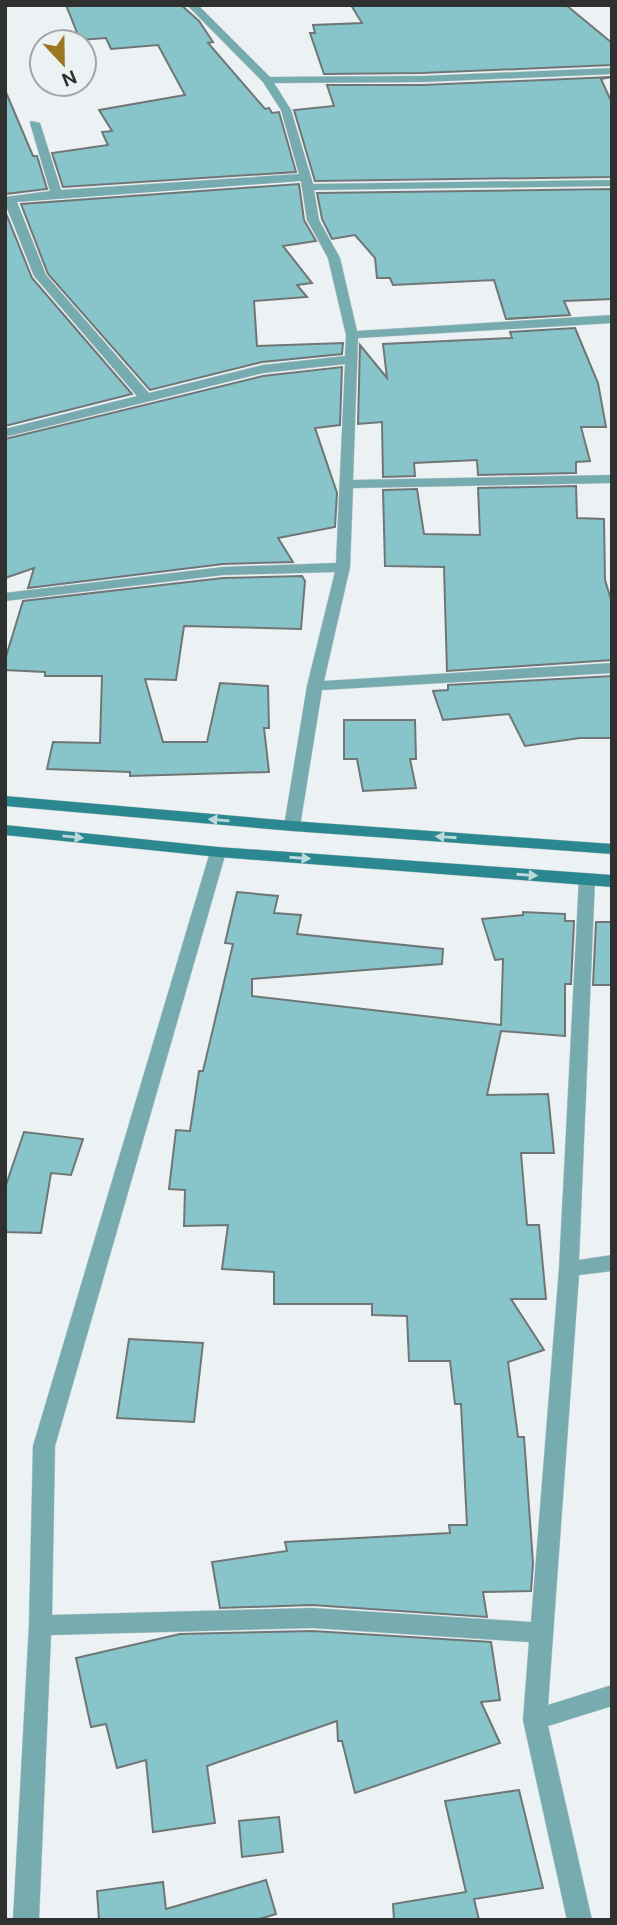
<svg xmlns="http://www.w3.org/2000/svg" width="617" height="1925" viewBox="0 0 617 1925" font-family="'DM Sans',sans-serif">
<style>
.building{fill:#87c5cb;stroke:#707676;stroke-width:2}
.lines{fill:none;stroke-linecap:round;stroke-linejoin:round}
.street-casing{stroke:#cacfd0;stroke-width:1}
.secondary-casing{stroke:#cacfd0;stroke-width:1}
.street{fill:#76abb0;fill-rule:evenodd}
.secondary{fill:#2c8890;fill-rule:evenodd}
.oneway{fill:#bcd8da}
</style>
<rect width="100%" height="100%" fill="#ecf2f3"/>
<g class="building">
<polygon points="66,5 181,5 199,21 213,42 208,43 265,109 269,108 272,113 279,112 296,172 63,187 52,153 108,145 102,132 112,131 99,110 185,95 158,45 111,49 106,38 80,40"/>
<polygon points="351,5 566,5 612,43 612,65 422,73 324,74 310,33 315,33 313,25 362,23"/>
<polygon points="612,77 601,79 612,103 612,177 315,181 294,110 334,106 327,85 422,85"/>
<polygon points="5,90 33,156 37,156 47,189 5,194"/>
<polygon points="299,184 304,220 316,241 283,246 312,283 297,285 307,297 254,301 257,346 343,343 342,354 262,362 150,390 48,274 21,204"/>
<polygon points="612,189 612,299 564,301 570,315 506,319 494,280 393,285 390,278 377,278 375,258 355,235 332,239 322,219 317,193"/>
<polygon points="5,211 32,278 132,394 5,426"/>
<polygon points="575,328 598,383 606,427 581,427 590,461 576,462 576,473 478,475 477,460 414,463 415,476 383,477 382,422 358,424 360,345 387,378 383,344 512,338 510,332"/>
<polygon points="342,367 340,425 315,428 337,493 335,527 278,538 293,562 223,564 28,588 34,568 5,578 5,439 263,376"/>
<polygon points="576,486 577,518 604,519 605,580 612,603 612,660 447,671 444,567 385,566 383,490 417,489 424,534 480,535 478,488"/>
<polygon points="302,576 305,581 301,629 184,626 176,680 145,679 163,742 207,742 220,683 268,686 269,728 264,728 269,772 130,776 130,772 47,769 53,742 100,743 102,676 45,676 45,672 5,670 5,660 23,601 223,578"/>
<polygon points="612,676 612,738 580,738 525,746 509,714 443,720 433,691 448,690 448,685"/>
<polygon points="344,720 415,720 416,759 410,759 416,788 363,791 357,759 344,759"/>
<polygon points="237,892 278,896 274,913 301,915 297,934 443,949 442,964 252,979 252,996 501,1025 503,959 495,960 482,919 523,915 523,912 565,914 565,921 574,921 571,984 565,984 565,1036 501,1031 487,1095 548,1094 554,1153 521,1153 527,1225 539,1225 546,1299 511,1299 544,1350 508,1362 518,1437 524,1437 533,1563 531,1591 483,1592 487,1617 312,1605 220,1608 212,1562 287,1551 285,1542 450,1533 449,1525 467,1525 461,1404 455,1404 450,1361 409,1361 407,1316 372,1315 372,1304 274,1304 274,1272 222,1269 228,1225 184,1226 185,1190 169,1189 176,1130 190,1131 199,1071 203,1071 233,944 225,943"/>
<polygon points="596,922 612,922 612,985 593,985"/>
<polygon points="24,1132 83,1139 71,1175 51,1173 41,1233 5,1232 5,1188"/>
<polygon points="129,1339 203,1343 194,1422 117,1418"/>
<polygon points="312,1631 491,1642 500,1700 481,1702 500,1743 355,1793 342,1741 338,1741 337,1721 207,1766 215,1823 153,1832 146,1760 117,1768 106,1724 91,1727 76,1658 180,1634"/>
<polygon points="519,1790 543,1888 474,1899 479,1920 394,1920 393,1904 466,1892 445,1801"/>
<polygon points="279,1817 283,1852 242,1857 239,1821"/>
<polygon points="266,1880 276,1914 256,1920 99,1920 97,1891 163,1882 166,1909"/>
</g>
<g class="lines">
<defs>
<g id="street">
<path d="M187,5H198L270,77L422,76L612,68V74L422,82L274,83L291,110L313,184L612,180V186L314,190L319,220L340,258L357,331L612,315V323L358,338L353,480L612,475V483L353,488L350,567L324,681L612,663V673L322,690L300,826L292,831L284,826L307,686L335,572L223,575L5,601V593L223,567L336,563L345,364L263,373L5,437V429L137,396L34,276L5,203V197L50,191L30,123L31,121L40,123L61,190L299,174L281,110L263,82ZM301,181L307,220L328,258L346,335L345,356L263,365L149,393L46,275L17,202Z"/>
<polygon points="218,847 226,852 55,1446 52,1615 312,1608 531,1622 559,1269 579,879 587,873 593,875 595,879 579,1260 612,1255 612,1271 579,1275 548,1705 612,1685 612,1706 548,1726 592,1920 567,1920 523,1720 529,1642 312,1628 51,1635 39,1920 13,1920 29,1625 33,1446 210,852"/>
</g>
<g id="secondary">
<polygon points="5,796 292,821 612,844 612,854 292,831 5,806"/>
<polygon points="5,825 218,847 612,875 612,887 218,857 5,835"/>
</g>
</defs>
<use href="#street" class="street-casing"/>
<use href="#secondary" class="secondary-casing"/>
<use href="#street" class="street"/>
<use href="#secondary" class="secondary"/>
</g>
<defs><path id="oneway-solid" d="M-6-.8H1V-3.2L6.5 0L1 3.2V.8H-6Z" transform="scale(1.75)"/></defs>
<g class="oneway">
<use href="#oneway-solid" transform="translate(219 820) rotate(-175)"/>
<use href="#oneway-solid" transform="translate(73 837) rotate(6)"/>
<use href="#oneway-solid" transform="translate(446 837) rotate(-176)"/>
<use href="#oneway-solid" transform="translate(300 858) rotate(4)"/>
<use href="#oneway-solid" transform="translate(527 875) rotate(4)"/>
</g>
<rect width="617" height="1925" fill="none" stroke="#2f3131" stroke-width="14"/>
<g transform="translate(63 63) rotate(158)"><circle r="33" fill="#ecf2f3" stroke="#a0a5a5" stroke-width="2"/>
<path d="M0-5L12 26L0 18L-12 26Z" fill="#9d7623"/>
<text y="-10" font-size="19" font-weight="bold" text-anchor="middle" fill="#2f3131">N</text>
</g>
</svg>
